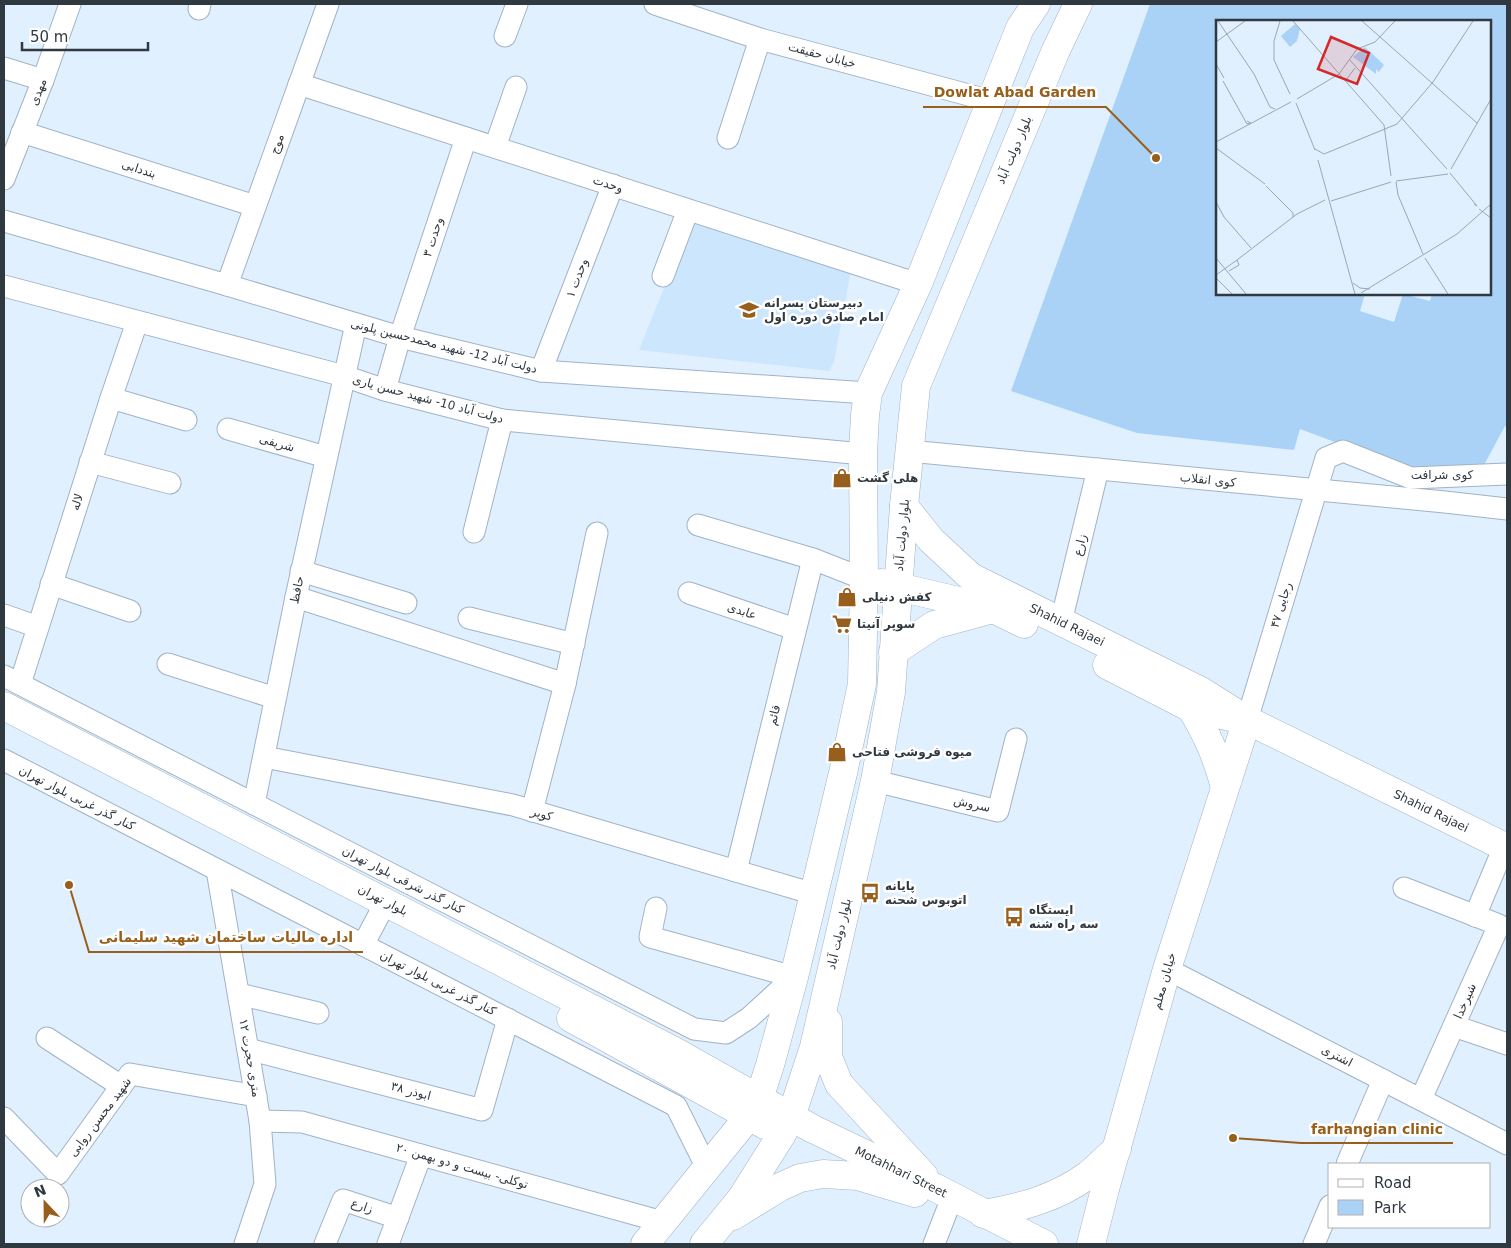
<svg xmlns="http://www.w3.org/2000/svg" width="1511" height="1248" viewBox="0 0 1511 1248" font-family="'DejaVu Sans','Noto Naskh Arabic',sans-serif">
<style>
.built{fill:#cce6fe}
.green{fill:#aad2f7;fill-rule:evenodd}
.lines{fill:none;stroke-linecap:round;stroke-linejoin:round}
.minor-casing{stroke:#a0b3c5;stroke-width:23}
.major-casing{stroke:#a0b3c5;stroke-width:29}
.minor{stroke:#fff;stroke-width:21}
.major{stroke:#fff;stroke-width:28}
.labels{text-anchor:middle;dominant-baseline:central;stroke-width:5;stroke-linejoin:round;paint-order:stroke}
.street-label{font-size:12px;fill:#313940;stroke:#fff}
.poi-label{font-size:12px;font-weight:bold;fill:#313940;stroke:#fff;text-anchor:start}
.inset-road{fill:none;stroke:#9aa7b3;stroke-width:1}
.view{fill:#d62828;fill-opacity:0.15;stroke:#d62828;stroke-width:2.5}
.inset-edge{fill:none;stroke:#313940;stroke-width:2.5}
.leader{fill:none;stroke:#975f1b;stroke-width:2}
.callout-dot{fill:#975f1b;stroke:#fff;stroke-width:2}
.callout-label{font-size:14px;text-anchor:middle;font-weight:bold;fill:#975f1b;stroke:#fff;stroke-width:5;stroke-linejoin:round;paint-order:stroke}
</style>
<rect width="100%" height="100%" fill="#e0f0ff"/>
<polygon class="built" points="691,221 851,270 834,362 829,371 639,350"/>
<path class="green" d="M1150,4H1507V427L1505,426L1484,465L1412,471L1300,429L1294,450L1137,433L1011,391ZM1217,21H1490V294H1432L1430,301L1403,294L1394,322L1360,311L1365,294H1217Z"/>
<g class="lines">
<defs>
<g id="minor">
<polyline points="655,4 760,39 991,101"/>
<polyline points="199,9 200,4"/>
<polyline points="505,36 517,4"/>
<polyline points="4,68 43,80"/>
<polyline points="299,84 918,284"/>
<polyline points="22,132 255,206"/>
<polyline points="728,138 760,39"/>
<polyline points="495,147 516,87"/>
<polyline points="4,179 43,80 70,4"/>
<polyline points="4,221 227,285 400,337 541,371 868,393"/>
<polyline points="663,276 688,210"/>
<polyline points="227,285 328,4"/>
<polyline points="4,286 344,376 385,390 502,420 863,454"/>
<polyline points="541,371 613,185"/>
<polyline points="385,390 400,337 466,138"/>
<polyline points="111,398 186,420"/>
<polyline points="228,429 326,457"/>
<polyline points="909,451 1445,502 1507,509"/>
<polyline points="90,462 170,483"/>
<polyline points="698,525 813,559"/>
<polyline points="474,532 502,420"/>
<polyline points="301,571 406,603"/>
<polyline points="51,584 130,611"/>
<polyline points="689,593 795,629"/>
<polyline points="296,597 565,684"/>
<polyline points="4,615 38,627"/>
<polyline points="469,618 574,644"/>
<polyline points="1061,622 1098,469"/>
<polyline points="168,664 275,698"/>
<polyline points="4,676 694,1029 726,1033 749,1018 794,977"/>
<polyline points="20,684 111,398 137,322"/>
<polyline points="1247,720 1326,458 1343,451 1411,478 1507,474"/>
<polyline points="264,757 513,805 814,894"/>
<polyline points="4,760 676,1106 707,1168"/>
<polyline points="875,781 998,811 1016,739"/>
<polyline points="254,804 296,597 356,324"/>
<polyline points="532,811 565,684 597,533"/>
<polyline points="217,870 260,1121 265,1184 245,1244"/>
<polyline points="736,871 813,559 864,579"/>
<polyline points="1404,888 1499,925 1421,1099"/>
<polyline points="656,908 650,937 794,977"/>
<polyline points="1475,916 1504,847"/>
<polyline points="363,945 380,913"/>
<polyline points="1167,969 1507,1144"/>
<polyline points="239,994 318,1013"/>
<polyline points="1454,1026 1507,1044"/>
<polyline points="47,1038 121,1086"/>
<polyline points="248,1049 482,1110 508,1019"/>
<polyline points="4,1118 58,1174 130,1074 256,1096"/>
<polyline points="260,1121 302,1122 663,1222"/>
<polyline points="1347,1164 1383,1080"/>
<polyline points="325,1244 343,1200 398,1218"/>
<polyline points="388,1244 421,1155"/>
<polyline points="934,1244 948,1208"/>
<polyline points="1314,1244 1330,1206"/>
</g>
<g id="major">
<polyline points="904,506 931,540 971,577 1201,691 1247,720 1507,848"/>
<polyline points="881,583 993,609 1024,624"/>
<polyline points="893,652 934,625 989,610"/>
<polyline points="1107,665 1191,708 1231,717"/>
<polyline points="4,706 674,1051 813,1129 936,1188 1044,1244"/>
<path d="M1191,708C1208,736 1216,755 1225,787"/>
<polyline points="571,1018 765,1125"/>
<polyline points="828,1022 828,1057 839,1084 924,1176"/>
<path d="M983,1214C1020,1208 1057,1198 1088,1175C1098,1167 1107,1157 1117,1149"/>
<polyline points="733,1216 780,1187 800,1178 823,1174 858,1176 915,1193"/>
<polyline points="645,1244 749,1116 759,1099 770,1065 794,977 843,773 862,684 864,579 863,454 865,415 868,393 918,284 1020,28 1036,4"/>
<polyline points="704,1244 741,1199 782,1134 791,1117 814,1047 875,781 891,692 904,506 916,386 1056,50 1078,4"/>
<polyline points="1091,1244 1105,1189 1167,969 1247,720"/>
</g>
</defs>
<use href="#minor" class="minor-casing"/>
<use href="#major" class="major-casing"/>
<use href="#minor" class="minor"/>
<use href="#major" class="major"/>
</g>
<defs>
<symbol id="school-bare" viewBox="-9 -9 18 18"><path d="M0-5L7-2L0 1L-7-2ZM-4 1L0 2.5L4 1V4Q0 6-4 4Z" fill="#975f1b" stroke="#fff" stroke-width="2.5" paint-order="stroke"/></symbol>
<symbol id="shop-bare" viewBox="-9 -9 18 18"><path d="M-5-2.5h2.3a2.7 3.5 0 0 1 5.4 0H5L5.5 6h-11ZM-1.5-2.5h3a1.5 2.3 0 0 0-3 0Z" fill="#975f1b" stroke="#fff" stroke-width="2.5" paint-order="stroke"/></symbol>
<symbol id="supermarket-bare" viewBox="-9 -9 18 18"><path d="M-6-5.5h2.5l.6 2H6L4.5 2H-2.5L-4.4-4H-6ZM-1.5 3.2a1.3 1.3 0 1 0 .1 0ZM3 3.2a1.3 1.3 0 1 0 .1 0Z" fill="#975f1b" stroke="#fff" stroke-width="2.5" paint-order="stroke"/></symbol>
<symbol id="bus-bare" viewBox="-9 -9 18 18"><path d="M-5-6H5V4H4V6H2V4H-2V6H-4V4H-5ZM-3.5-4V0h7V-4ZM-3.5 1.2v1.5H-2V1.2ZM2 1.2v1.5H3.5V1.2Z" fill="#975f1b" stroke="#fff" stroke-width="2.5" paint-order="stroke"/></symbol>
</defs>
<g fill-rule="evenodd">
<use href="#school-bare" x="735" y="296" width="28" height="28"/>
<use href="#shop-bare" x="828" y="464" width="28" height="28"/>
<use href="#shop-bare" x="833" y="583" width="28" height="28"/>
<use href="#supermarket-bare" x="828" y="610" width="28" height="28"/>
<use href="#shop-bare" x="823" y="738" width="28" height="28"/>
<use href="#bus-bare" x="856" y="879" width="28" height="28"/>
<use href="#bus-bare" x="1000" y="903" width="28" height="28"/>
</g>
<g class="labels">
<g class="street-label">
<text transform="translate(822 55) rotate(15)">خیابان حقیقت</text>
<text transform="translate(38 92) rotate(-69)">مهدی</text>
<text transform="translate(277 144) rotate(-70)">موج</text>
<text transform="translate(1014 150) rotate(-67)">بلوار دولت آباد</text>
<text transform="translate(139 169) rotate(18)">بنددابی</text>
<text transform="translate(608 184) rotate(18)">وحدت</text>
<text transform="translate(433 237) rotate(-72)">وحدت ۳</text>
<text transform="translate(577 278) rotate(-69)">وحدت ۱</text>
<text transform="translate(444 346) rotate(14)">دولت آباد 12- شهید محمدحسین پلونی</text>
<text transform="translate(428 399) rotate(15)">دولت آباد 10- شهید حسن یاری</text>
<text transform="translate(277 443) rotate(16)">شریفی</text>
<text x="1442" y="475">کوی شرافت</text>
<text transform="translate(1208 480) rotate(6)">کوی انقلاب</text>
<text transform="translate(77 502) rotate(-72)">لاله</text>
<text transform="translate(902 535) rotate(-85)">بلوار دولت آباد</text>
<text transform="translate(1080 545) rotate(-76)">زارع</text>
<text transform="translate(297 590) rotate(-78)">حافظ</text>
<text transform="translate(1281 605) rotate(-73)">رجایی ۴۷</text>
<text transform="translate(742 611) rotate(19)">عابدی</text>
<text transform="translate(1067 625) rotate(26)">Shahid Rajaei</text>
<text transform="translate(774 715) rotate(-76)">قائم</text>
<text transform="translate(77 798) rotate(27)">کنار گذر غربی بلوار تهران</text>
<text transform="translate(972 804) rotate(13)">سروش</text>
<text transform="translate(1431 811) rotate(26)">Shahid Rajaei</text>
<text transform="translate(542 814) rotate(17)">کویر</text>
<text transform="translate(403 880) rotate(27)">کنار گذر شرقی بلوار تهران</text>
<text transform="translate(383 900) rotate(27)">بلوار تهران</text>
<text transform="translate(839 934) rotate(-77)">بلوار دولت آباد</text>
<text transform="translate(1164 981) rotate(-74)">خیابان معلم</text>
<text transform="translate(438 983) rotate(27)">کنار گذر غربی بلوار تهران</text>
<text transform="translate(1465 1001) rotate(-66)">شیرخدا</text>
<text transform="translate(1337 1056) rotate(27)">اشتری</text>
<text transform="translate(250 1058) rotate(80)">۱۲ متری حجرت</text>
<text transform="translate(411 1091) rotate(15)">۳۸ ابوذر</text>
<text transform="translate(100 1117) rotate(-53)">شهید محسن روایی</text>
<text transform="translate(462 1166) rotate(16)">توکلی- بیست و دو بهمن ۲۰</text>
<text transform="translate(901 1172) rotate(26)">Motahhari Street</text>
<text transform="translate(362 1206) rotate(19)">زارع</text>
</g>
<g class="poi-label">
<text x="764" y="303">دبیرستان پسرانه<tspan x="764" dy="14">امام صادق دوره اول</tspan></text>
<text x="857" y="478">هلى گشت</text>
<text x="862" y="597">کفش دنیلی</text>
<text x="857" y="624">سوپر آنیتا</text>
<text x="852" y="752">میوه فروشی فتاحی</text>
<text x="885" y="886">پایانه<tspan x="885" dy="14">اتوبوس شحنه</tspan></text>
<text x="1029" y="910">ایستگاه<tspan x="1029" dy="14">سه راه شنه</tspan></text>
</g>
</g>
<g transform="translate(1216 20)">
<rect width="275" height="275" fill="#e0f0ff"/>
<path d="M79,4L84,9L81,21L74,27L65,16ZM149,27L168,45L162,53V51L160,49V54L137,37Z" fill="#aad2f7"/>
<path class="inset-road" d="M2,1L38,54L54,87L59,89M64,1L58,21V40L74,74M77,1L168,105L175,156M146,1L261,103M0,22L29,1M133,39L231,149M0,44L8,58M130,60L139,48M7,61L31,104L35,103L31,101M81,79L123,54L141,29L159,22L179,1M80,83L99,130M0,122L75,82M0,128L49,164M99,129L108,134L181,104L217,62L257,1M102,140L139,274M235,149L275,79M234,153L261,186L258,184M180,161L232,154M180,162L182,175L207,234M50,166L77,193V197M115,181L175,162M0,182L8,197L35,228M263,189L275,198M0,238L30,274M209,238L232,274M21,240L81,194L109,180M0,255L21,240L23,245L13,251M0,258L16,274M137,263L144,268L154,269M145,273L241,214L275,184"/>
<path class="view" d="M115,17L153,33L141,64L102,49Z"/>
<rect width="275" height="275" class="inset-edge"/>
</g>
<path class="leader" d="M1156 158L1106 107H923M69 885L89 952H363M1233 1138L1301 1143H1453"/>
<g class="callout-dot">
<circle cx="1156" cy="158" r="5"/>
<circle cx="69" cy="885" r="5"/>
<circle cx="1233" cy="1138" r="5"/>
</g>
<g class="callout-label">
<text x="1015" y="97">Dowlat Abad Garden</text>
<text x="226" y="942">اداره مالیات ساختمان شهید سلیمانی</text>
<text x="1377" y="1134">farhangian clinic</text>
</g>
<rect width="1511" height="1248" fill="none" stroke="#313940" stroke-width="10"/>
<rect x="1328" y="1163" width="162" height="65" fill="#ffffff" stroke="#adb0b3"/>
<rect x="1338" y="1179" width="25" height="8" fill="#ffffff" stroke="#adb0b3"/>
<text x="1374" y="1188" font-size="15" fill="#313940">Road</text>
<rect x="1338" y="1200" width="25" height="15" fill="#aad2f7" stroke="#adb0b3"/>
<text x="1374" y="1213" font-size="15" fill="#313940">Park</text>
<g transform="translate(45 1203) rotate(338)"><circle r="24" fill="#ffffff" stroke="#adb0b3"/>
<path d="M0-4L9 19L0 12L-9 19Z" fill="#975f1b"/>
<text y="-8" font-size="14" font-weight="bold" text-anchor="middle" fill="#313940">N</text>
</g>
<path d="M22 42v8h126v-8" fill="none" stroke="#313940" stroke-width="2.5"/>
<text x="30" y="42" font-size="15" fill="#313940" stroke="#ffffff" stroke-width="4" paint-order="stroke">50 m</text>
</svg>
